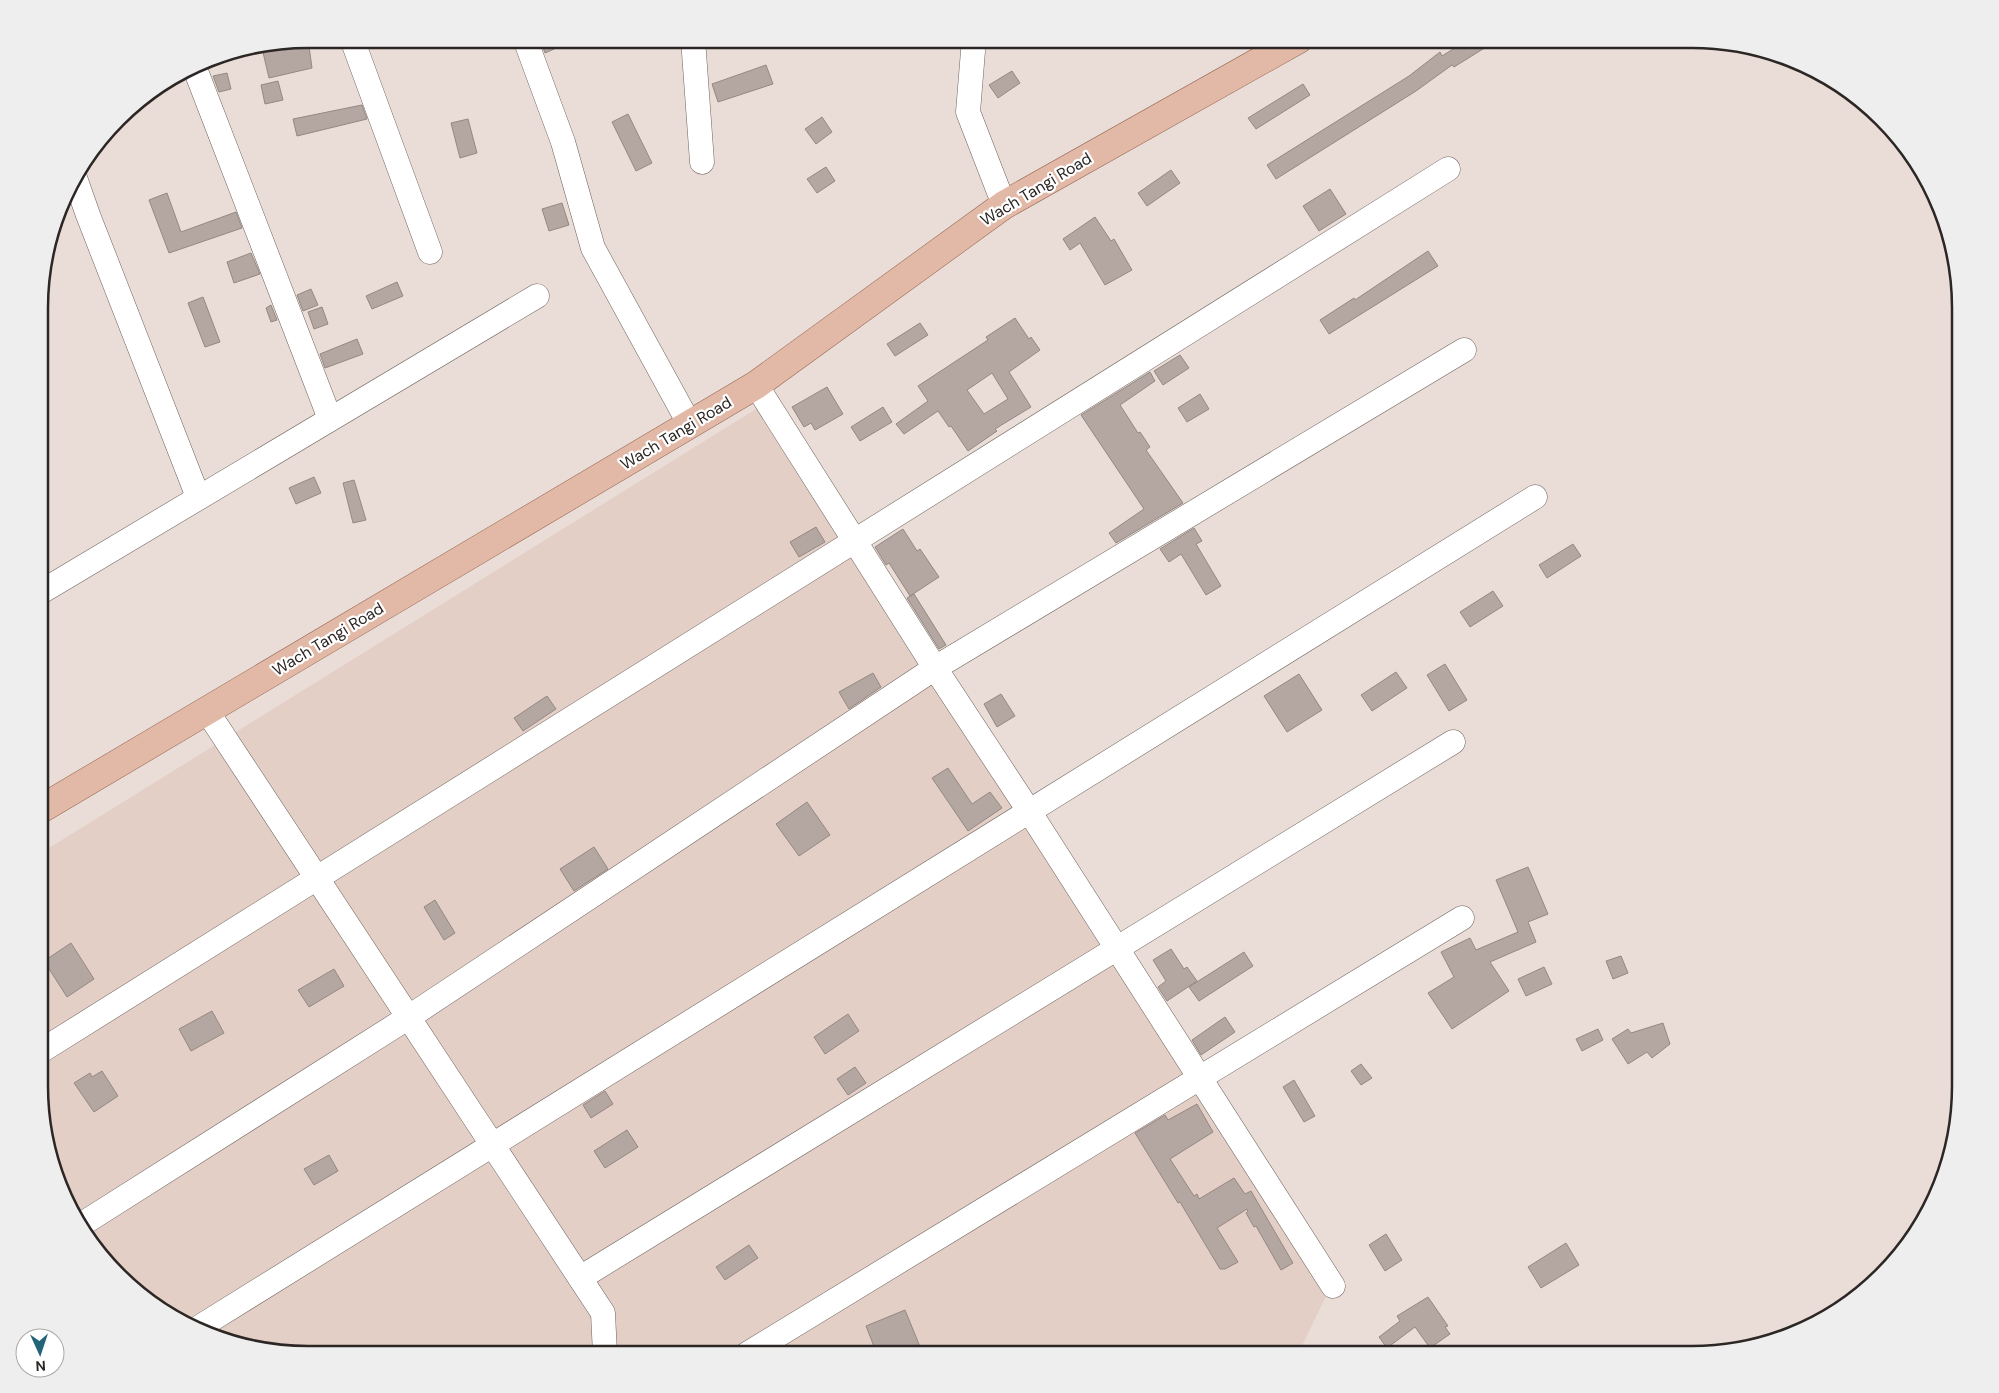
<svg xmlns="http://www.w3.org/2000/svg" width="1999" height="1393" viewBox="0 0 1999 1393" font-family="'DM Sans',sans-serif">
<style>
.built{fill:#e4cfc6}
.building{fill:#b4a7a2;stroke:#948883;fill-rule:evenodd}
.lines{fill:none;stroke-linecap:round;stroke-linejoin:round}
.minor-casing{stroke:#6e635e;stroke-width:25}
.major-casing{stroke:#956752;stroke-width:29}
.minor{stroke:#fff;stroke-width:24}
.major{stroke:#e2b8a6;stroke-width:28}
.labels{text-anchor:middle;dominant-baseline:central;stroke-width:4.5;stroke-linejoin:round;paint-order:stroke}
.street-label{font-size:16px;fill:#2c2725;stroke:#fff}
.rim{fill:none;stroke:#2c2725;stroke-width:2.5}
</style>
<rect width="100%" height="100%" fill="#eaddd7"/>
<polygon class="built" points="772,399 1329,1290 1298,1354 290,1354 221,1340 144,1299 75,1220 41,1121 41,853"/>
<g class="building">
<polygon points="308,39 312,68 269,78 262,48"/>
<polygon points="540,39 577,39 545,53"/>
<polygon points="1469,39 1499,39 1454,67 1452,65 1416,91 1276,179 1267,165 1409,76 1440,52 1442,56"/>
<polygon points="766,65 773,84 718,102 712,84"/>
<polygon points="1012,71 1020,83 998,98 989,85"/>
<polygon points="227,73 231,89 219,92 213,76"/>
<polygon points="278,81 283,100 265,104 261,85"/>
<polygon points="1303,84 1310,95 1256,129 1248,118"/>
<polygon points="362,105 367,119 297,136 293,119"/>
<polygon points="628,114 652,163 636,171 612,122"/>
<polygon points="822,117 832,132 816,144 805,129"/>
<polygon points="468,119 477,153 460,158 451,123"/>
<polygon points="826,167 835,181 817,193 807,179"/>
<polygon points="1171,170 1180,183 1147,206 1138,193"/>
<polygon points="1330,189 1346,214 1319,231 1303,206"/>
<polygon points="167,193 181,232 236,212 242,228 169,253 149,200"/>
<polygon points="562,203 569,225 549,231 542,209"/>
<polygon points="1095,217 1111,241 1114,239 1132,270 1105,285 1080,243 1070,250 1063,239"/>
<polygon points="1428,251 1438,266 1329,334 1320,320 1354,298 1355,300"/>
<polygon points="251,253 260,274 234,283 227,262"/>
<polygon points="397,282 403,296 372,309 366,296"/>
<polygon points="311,289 318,305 303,311 297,295"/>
<polygon points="203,297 220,342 205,347 188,303"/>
<polygon points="271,305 277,320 271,322 266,308"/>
<polygon points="322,307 328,324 314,329 308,312"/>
<path d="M1015,318L1029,339L1031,337L1040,350L1009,372L1031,407L995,429L997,431L968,451L951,426L949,427L938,411L904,434L896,424L928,401L918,386L988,340L986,337ZM992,373L1008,399L984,414L967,390Z"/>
<polygon points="920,323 928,335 895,356 887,344"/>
<polygon points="357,339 363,354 325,368 320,354"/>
<polygon points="1180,355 1189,368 1163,385 1154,371"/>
<polygon points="1150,372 1155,381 1120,405 1138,433 1140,432 1150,447 1146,450 1183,503 1116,543 1109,533 1144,509 1081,415"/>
<polygon points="827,387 843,414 815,430 811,423 804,427 792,407"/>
<polygon points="1200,394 1209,409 1187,422 1178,408"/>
<polygon points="883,407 892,422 860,441 851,427"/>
<polygon points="314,477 321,493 296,504 289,488"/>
<polygon points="354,480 366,520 353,523 343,483"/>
<polygon points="816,527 825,542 799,557 790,542"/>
<polygon points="1194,528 1202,541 1196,544 1221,586 1206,595 1181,554 1169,562 1160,549"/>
<polygon points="903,529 917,551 920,549 939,577 910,596 889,563 886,565 875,547"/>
<polygon points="1573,544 1581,556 1547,578 1539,565"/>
<polygon points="1493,591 1503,606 1470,627 1460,612"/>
<polygon points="914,594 946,645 939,649 907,598"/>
<polygon points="1445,664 1467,700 1449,711 1427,675"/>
<polygon points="1396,672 1407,688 1372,711 1361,695"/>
<polygon points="873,673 881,687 849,709 839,692"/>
<polygon points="1299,674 1322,710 1287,732 1264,696"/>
<polygon points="1001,694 1015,716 997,727 984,704"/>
<polygon points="547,696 556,709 523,731 514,718"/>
<polygon points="948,768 972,804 990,792 1002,808 968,831 932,778"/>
<polygon points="807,802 830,835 799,856 776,824"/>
<polygon points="594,847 608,869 574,891 560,869"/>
<polygon points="1528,867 1548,914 1528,922 1536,942 1490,962 1509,991 1452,1029 1428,993 1454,977 1441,952 1470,938 1476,950 1518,932 1496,880"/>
<polygon points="435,900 455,933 444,940 424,907"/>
<polygon points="71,943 94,979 67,997 44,961"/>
<polygon points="1171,949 1184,969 1187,967 1197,981 1167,1001 1158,987 1166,981 1153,960"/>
<polygon points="1244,952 1253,966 1199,1001 1189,987"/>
<polygon points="1621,956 1628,973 1613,979 1606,961"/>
<polygon points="1544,967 1552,984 1526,996 1518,979"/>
<polygon points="334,969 344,986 309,1007 298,990"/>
<polygon points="212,1011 224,1033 191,1051 179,1029"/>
<polygon points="848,1014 859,1031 825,1054 814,1037"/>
<polygon points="1225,1017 1235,1032 1201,1055 1192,1040"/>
<polygon points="1663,1023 1670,1044 1652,1058 1647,1052 1628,1064 1612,1039 1628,1029 1631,1033"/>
<polygon points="1598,1029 1603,1040 1582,1051 1576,1039"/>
<polygon points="1361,1064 1372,1078 1361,1085 1351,1071"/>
<polygon points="855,1067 866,1083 848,1095 837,1079"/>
<polygon points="102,1071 118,1096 94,1112 74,1083 90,1073 92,1077"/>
<polygon points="1294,1080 1315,1116 1304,1122 1283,1087"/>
<polygon points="605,1091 613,1104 591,1118 583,1105"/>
<polygon points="1197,1104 1213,1132 1170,1159 1194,1196 1197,1194 1199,1199 1234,1178 1245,1194 1251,1191 1293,1263 1281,1270 1256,1226 1254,1227 1246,1213 1248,1211 1247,1209 1217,1228 1238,1262 1225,1269 1220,1269 1180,1202 1178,1203 1135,1133 1165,1115 1168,1120"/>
<polygon points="627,1130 638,1147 605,1168 594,1151"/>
<polygon points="329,1155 338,1171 314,1185 304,1169"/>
<polygon points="1386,1234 1402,1260 1385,1271 1369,1245"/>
<polygon points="1566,1243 1579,1265 1541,1288 1528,1267"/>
<polygon points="749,1245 758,1258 725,1280 716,1267"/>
<polygon points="1428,1297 1448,1326 1445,1327 1450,1334 1430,1348 1415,1327 1387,1348 1379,1337 1400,1321 1397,1316"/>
<polygon points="905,1310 923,1354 877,1354 866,1326"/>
</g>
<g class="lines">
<defs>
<g id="minor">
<polyline points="352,39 430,252"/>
<polyline points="525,39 563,142 593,248 690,425"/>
<polyline points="693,39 702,162"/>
<polyline points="972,39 973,51 968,112 1004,205"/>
<polyline points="194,66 330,419"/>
<polyline points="75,178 88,215 198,497"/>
<polyline points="756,385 935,668 1029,811 1333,1286"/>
<polyline points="41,592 537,296"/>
<polyline points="207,711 603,1313 605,1354"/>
<polyline points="41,1051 1448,169"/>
<polyline points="79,1226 409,1017 935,668 1464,350"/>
<polyline points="580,1278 1453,742"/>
<polyline points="198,1328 1535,497"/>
<polyline points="747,1354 1462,918"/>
</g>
<polyline id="major" points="41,809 756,385 1004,205 1299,39"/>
</defs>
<use href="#minor" class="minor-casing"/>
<use href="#major" class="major-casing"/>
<use href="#minor" class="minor"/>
<use href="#major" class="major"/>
</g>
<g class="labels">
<g class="street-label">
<text transform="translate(1036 189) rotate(-31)">Wach Tangi Road</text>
<text transform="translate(676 433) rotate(-31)">Wach Tangi Road</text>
<text transform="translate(328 639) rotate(-31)">Wach Tangi Road</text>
</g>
</g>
<path d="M0 0H1999V1393H0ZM308 48H1692A260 260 0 0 1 1952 308V1086A260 260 0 0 1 1692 1346H308A260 260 0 0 1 48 1086V308A260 260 0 0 1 308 48Z" fill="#eee" fill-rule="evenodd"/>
<path class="rim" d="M308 48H1692A260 260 0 0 1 1952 308V1086A260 260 0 0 1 1692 1346H308A260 260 0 0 1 48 1086V308A260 260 0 0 1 308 48Z"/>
<g transform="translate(40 1353) rotate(177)"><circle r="24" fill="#ffffff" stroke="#aba9a8"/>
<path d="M0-4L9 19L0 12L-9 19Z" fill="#236378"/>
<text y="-8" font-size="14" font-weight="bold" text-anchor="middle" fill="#2c2725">N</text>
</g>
</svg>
